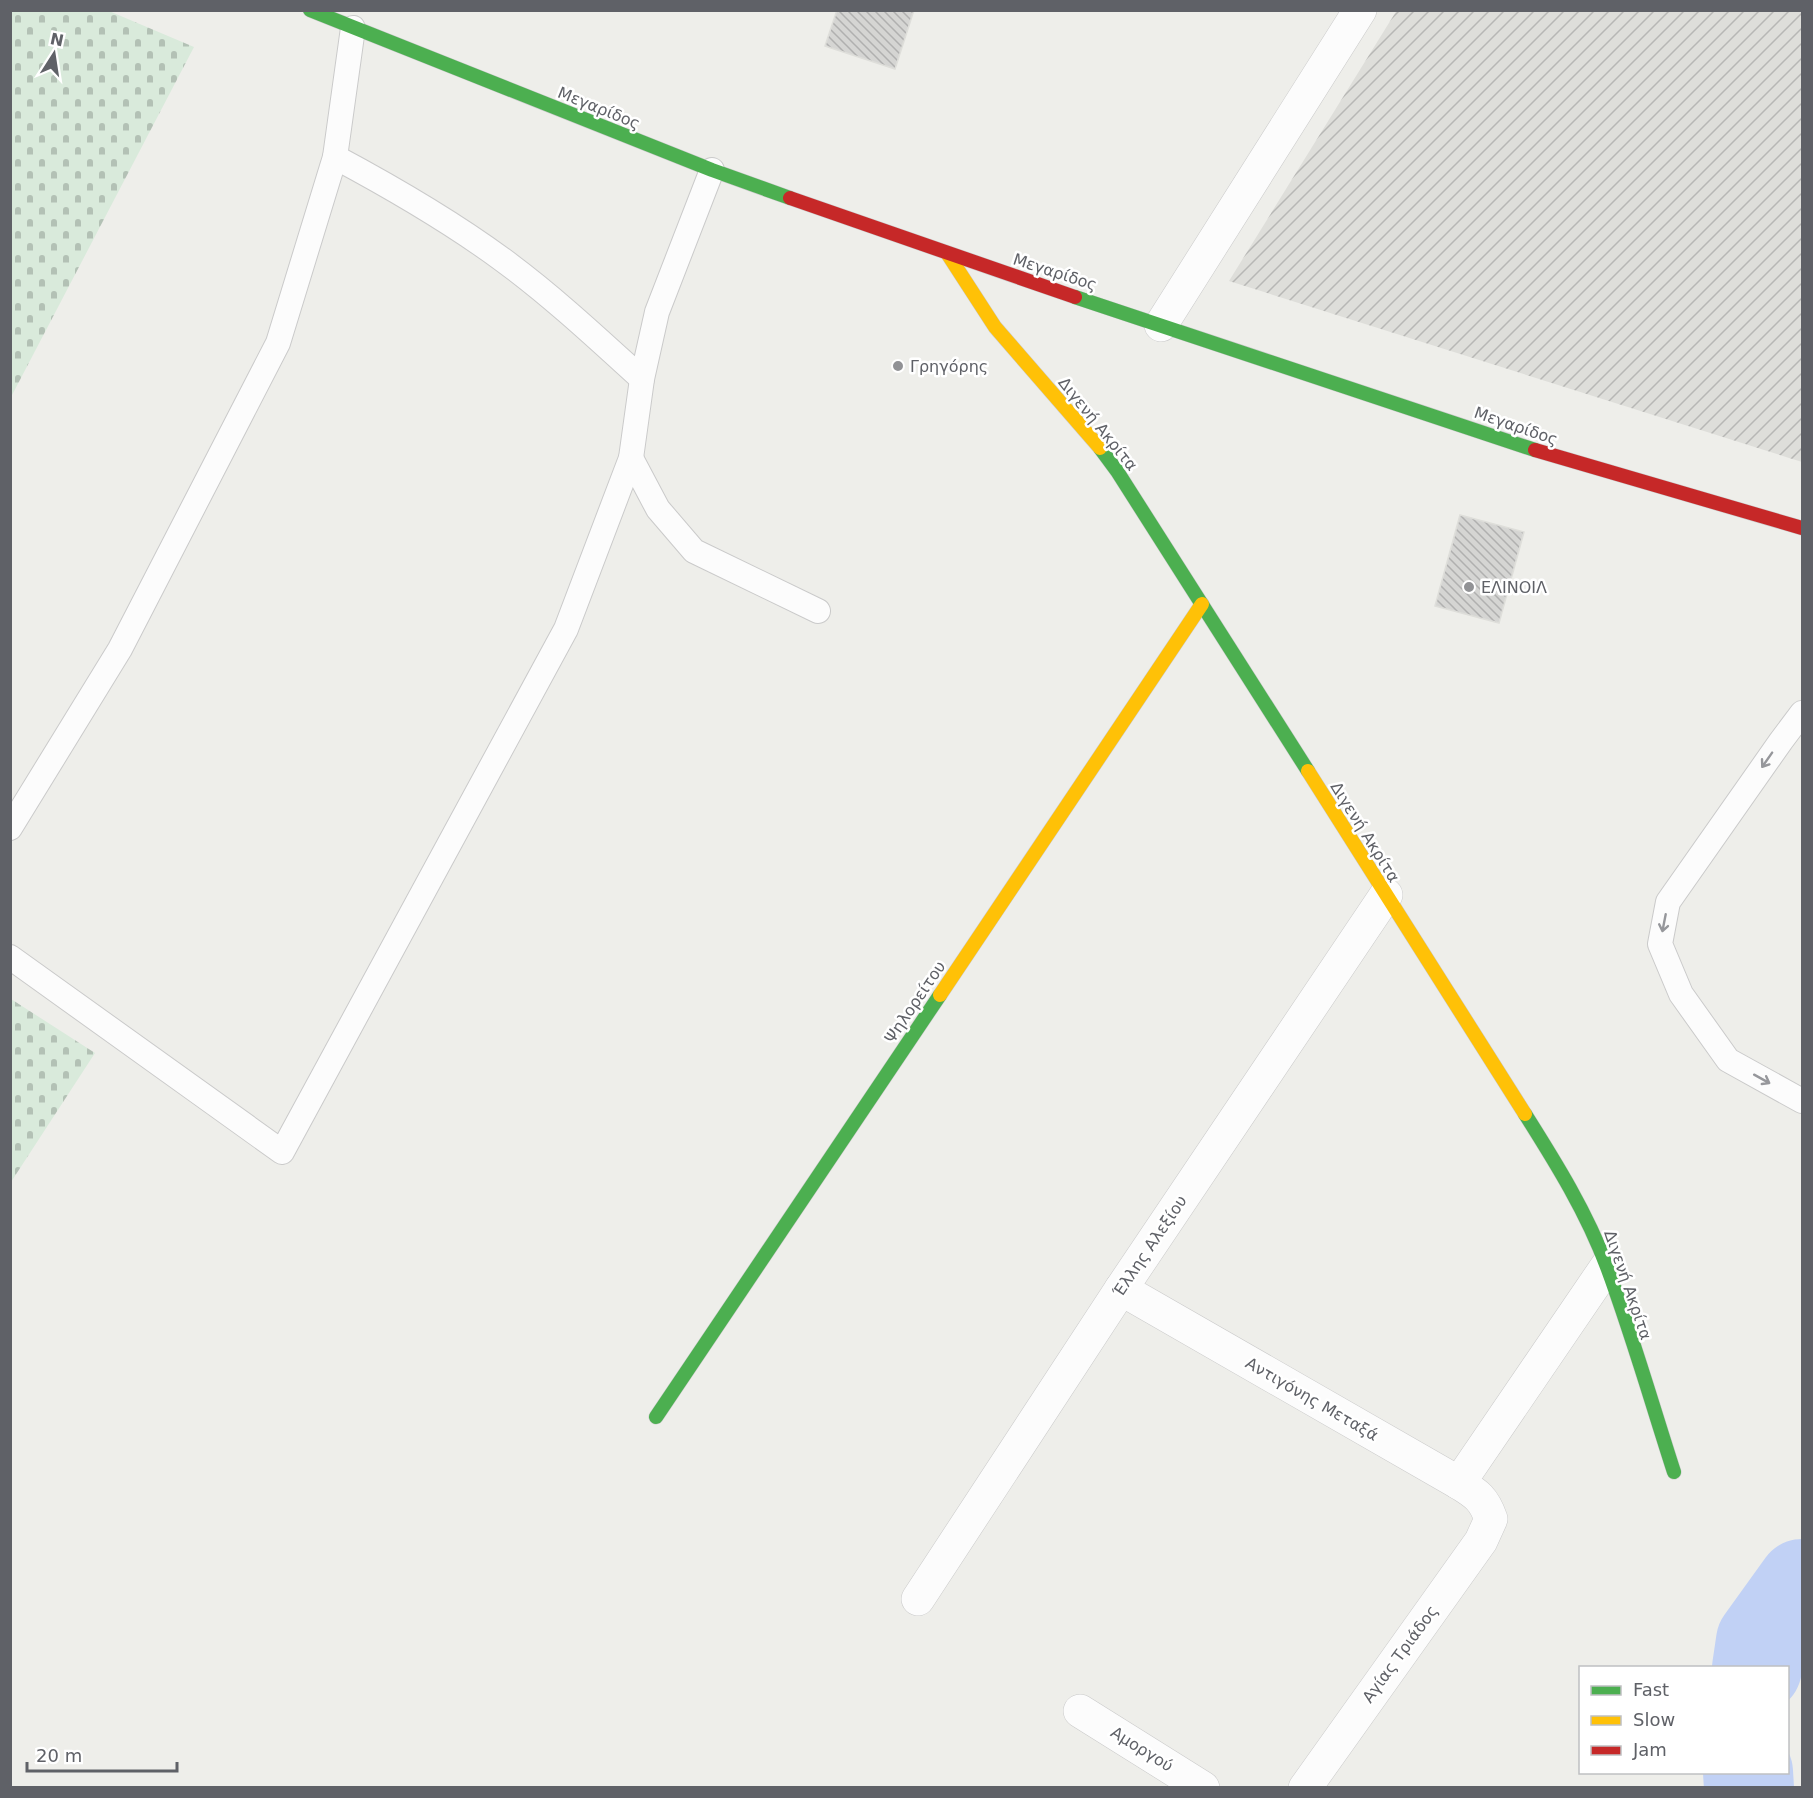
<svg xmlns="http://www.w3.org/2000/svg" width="1813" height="1798" viewBox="0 0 1813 1798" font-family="'DejaVu Sans',sans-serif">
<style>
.industrial{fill:url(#industrial-furrows)}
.cemetery{fill:url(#cemetery-stones)}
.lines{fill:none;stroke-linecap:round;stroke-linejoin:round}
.river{stroke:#c1d1f5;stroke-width:90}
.building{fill:url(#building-back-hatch);stroke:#dededa;stroke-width:1.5}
.lane-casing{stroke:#cacaca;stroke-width:26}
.street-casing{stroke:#cacaca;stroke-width:34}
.fast-casing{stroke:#cbcbcc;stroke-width:15}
.slow-casing{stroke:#cbcbcc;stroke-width:15}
.jam-casing{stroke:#cbcbcc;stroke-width:15}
.lane{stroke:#fcfcfc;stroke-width:24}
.street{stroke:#fcfcfc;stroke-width:33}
.fast{stroke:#4caf50;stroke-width:14}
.slow{stroke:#ffc107;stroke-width:14}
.jam{stroke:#c62828;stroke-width:14}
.oneway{stroke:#96979b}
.poi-dot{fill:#919295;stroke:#fff;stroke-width:2}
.labels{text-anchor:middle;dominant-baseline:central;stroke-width:5;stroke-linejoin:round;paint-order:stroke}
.street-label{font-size:16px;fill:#5f6167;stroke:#fff}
.poi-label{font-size:16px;fill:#5f6167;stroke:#fff;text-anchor:start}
</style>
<defs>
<pattern id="industrial-furrows" width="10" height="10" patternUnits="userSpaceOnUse" patternTransform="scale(1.5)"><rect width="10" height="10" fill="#dededa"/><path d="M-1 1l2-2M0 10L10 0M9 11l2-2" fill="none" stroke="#b7b7b5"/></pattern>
<pattern id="cemetery-stones" width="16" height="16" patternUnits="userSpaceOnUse" patternTransform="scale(1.5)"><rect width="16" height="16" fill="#d9eadb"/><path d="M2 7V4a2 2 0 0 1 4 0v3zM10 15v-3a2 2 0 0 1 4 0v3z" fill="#b3c1b5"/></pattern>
<pattern id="building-back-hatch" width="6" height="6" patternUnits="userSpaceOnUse" patternTransform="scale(1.5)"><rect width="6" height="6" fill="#d5d5d3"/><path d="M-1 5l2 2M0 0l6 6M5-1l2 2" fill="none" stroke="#b0b0af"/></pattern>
</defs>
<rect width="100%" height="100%" fill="#eeeeea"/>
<polygon class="industrial" points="1397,10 1802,11 1802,462 1229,281"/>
<g class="cemetery">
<polygon points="11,10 109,11 194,47 11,397"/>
<polygon points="11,999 95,1053 11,1182"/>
</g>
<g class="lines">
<g class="river">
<polyline points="1757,1668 1761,1641 1802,1584"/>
<polyline points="1748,1772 1749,1788"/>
</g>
</g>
<g class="building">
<polygon points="837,10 914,10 895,69 825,46"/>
<polygon points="1460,515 1524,532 1499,623 1435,606"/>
</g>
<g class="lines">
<defs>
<g id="lane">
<path d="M335,157C393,188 450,221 503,260C552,296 597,338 642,379"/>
<polyline points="631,458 658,509 694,551 818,611"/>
<polyline points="1802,713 1781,741 1668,902 1660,944 1681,994 1728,1060 1802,1101"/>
<polyline points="10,828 120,649 278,343 335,157 353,28"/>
<polyline points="10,957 282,1152 566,629 631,458 642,379 657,312 712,170"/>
</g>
<g id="street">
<polyline points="1161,325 1360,10"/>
<path d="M1121,1289L1459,1483C1477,1494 1484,1499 1491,1519L1481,1541L1305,1788"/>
<polyline points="1459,1483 1607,1266"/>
<polyline points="918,1599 1121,1289 1386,895"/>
<polyline points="1080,1711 1203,1788"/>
</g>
<g id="fast">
<polyline points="310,10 712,170 790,198"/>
<polyline points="1075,297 1535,450"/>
<polyline points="1100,448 1117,471 1308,771"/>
<path d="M1525,1114C1556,1163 1587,1213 1607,1267C1632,1334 1652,1404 1674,1472"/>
<polyline points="656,1417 940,995"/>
</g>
<g id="slow">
<polyline points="947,253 995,327 1100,448"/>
<polyline points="1308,771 1525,1114"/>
<polyline points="940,995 1202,604"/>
</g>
<g id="jam">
<polyline points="790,198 1075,297"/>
<polyline points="1535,450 1802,528"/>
</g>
</defs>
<use href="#lane" class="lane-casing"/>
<use href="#street" class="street-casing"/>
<use href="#fast" class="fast-casing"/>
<use href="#slow" class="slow-casing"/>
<use href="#jam" class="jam-casing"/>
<use href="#lane" class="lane"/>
<use href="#street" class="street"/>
<use href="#fast" class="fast"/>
<use href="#slow" class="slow"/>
<use href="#jam" class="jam"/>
</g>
<defs><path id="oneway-shaft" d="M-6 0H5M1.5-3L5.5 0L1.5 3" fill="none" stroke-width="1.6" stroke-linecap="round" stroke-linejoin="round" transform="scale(1.5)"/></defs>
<g class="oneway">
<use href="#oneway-shaft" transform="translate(1767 760) rotate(125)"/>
<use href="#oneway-shaft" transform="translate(1664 923) rotate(101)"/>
<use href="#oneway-shaft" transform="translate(1762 1079) rotate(29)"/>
</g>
<g class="poi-dot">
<circle cx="898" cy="366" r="6"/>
<circle cx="1469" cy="587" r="6"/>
</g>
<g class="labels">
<g class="street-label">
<text transform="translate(599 108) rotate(22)">Μεγαρίδος</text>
<text transform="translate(1055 272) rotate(18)">Μεγαρίδος</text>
<text transform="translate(1098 424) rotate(51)">Διγενή Ακρίτα</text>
<text transform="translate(1516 426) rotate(19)">Μεγαρίδος</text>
<text transform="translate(1365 832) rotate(58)">Διγενή Ακρίτα</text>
<text transform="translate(915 1002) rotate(-56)">Ψηλορείτου</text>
<text transform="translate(1150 1246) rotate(-56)">Έλλης Αλεξίου</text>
<text transform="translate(1628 1285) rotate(71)">Διγενή Ακρίτα</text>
<text transform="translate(1312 1399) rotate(30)">Αντιγόνης Μεταξά</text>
<text transform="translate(1400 1654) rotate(-54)">Αγίας Τριάδος</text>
<text transform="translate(1142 1749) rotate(32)">Αμοργού</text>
</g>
<g class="poi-label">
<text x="910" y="366">Γρηγόρης</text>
<text x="1481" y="587">ΕΛΙΝΟΙΛ</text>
</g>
</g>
<rect width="1813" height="1798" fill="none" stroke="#5f6167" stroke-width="24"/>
<rect x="1579" y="1666" width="210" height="108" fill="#ffffff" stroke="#bfc0c2" stroke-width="1.5"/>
<rect x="1591" y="1686" width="30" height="9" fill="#4caf50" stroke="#bfc0c2" stroke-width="1.5"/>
<text x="1633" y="1696" font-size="18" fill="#5f6167">Fast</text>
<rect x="1591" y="1716" width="30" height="9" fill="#ffc107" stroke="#bfc0c2" stroke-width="1.5"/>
<text x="1633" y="1726" font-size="18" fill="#5f6167">Slow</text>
<rect x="1591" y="1746" width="30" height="9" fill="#c62828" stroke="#bfc0c2" stroke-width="1.5"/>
<text x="1633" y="1756" font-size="18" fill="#5f6167">Jam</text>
<g transform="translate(54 54) rotate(12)" stroke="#ffffff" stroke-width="4.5" paint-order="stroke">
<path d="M0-4.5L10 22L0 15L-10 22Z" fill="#5f6167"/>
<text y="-9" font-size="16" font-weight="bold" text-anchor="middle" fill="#5f6167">N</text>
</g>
<path d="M27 1762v9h150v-9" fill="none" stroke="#5f6167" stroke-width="3"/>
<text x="36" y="1762" font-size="18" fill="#5f6167" stroke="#ffffff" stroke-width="4.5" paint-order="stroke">20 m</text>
</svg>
